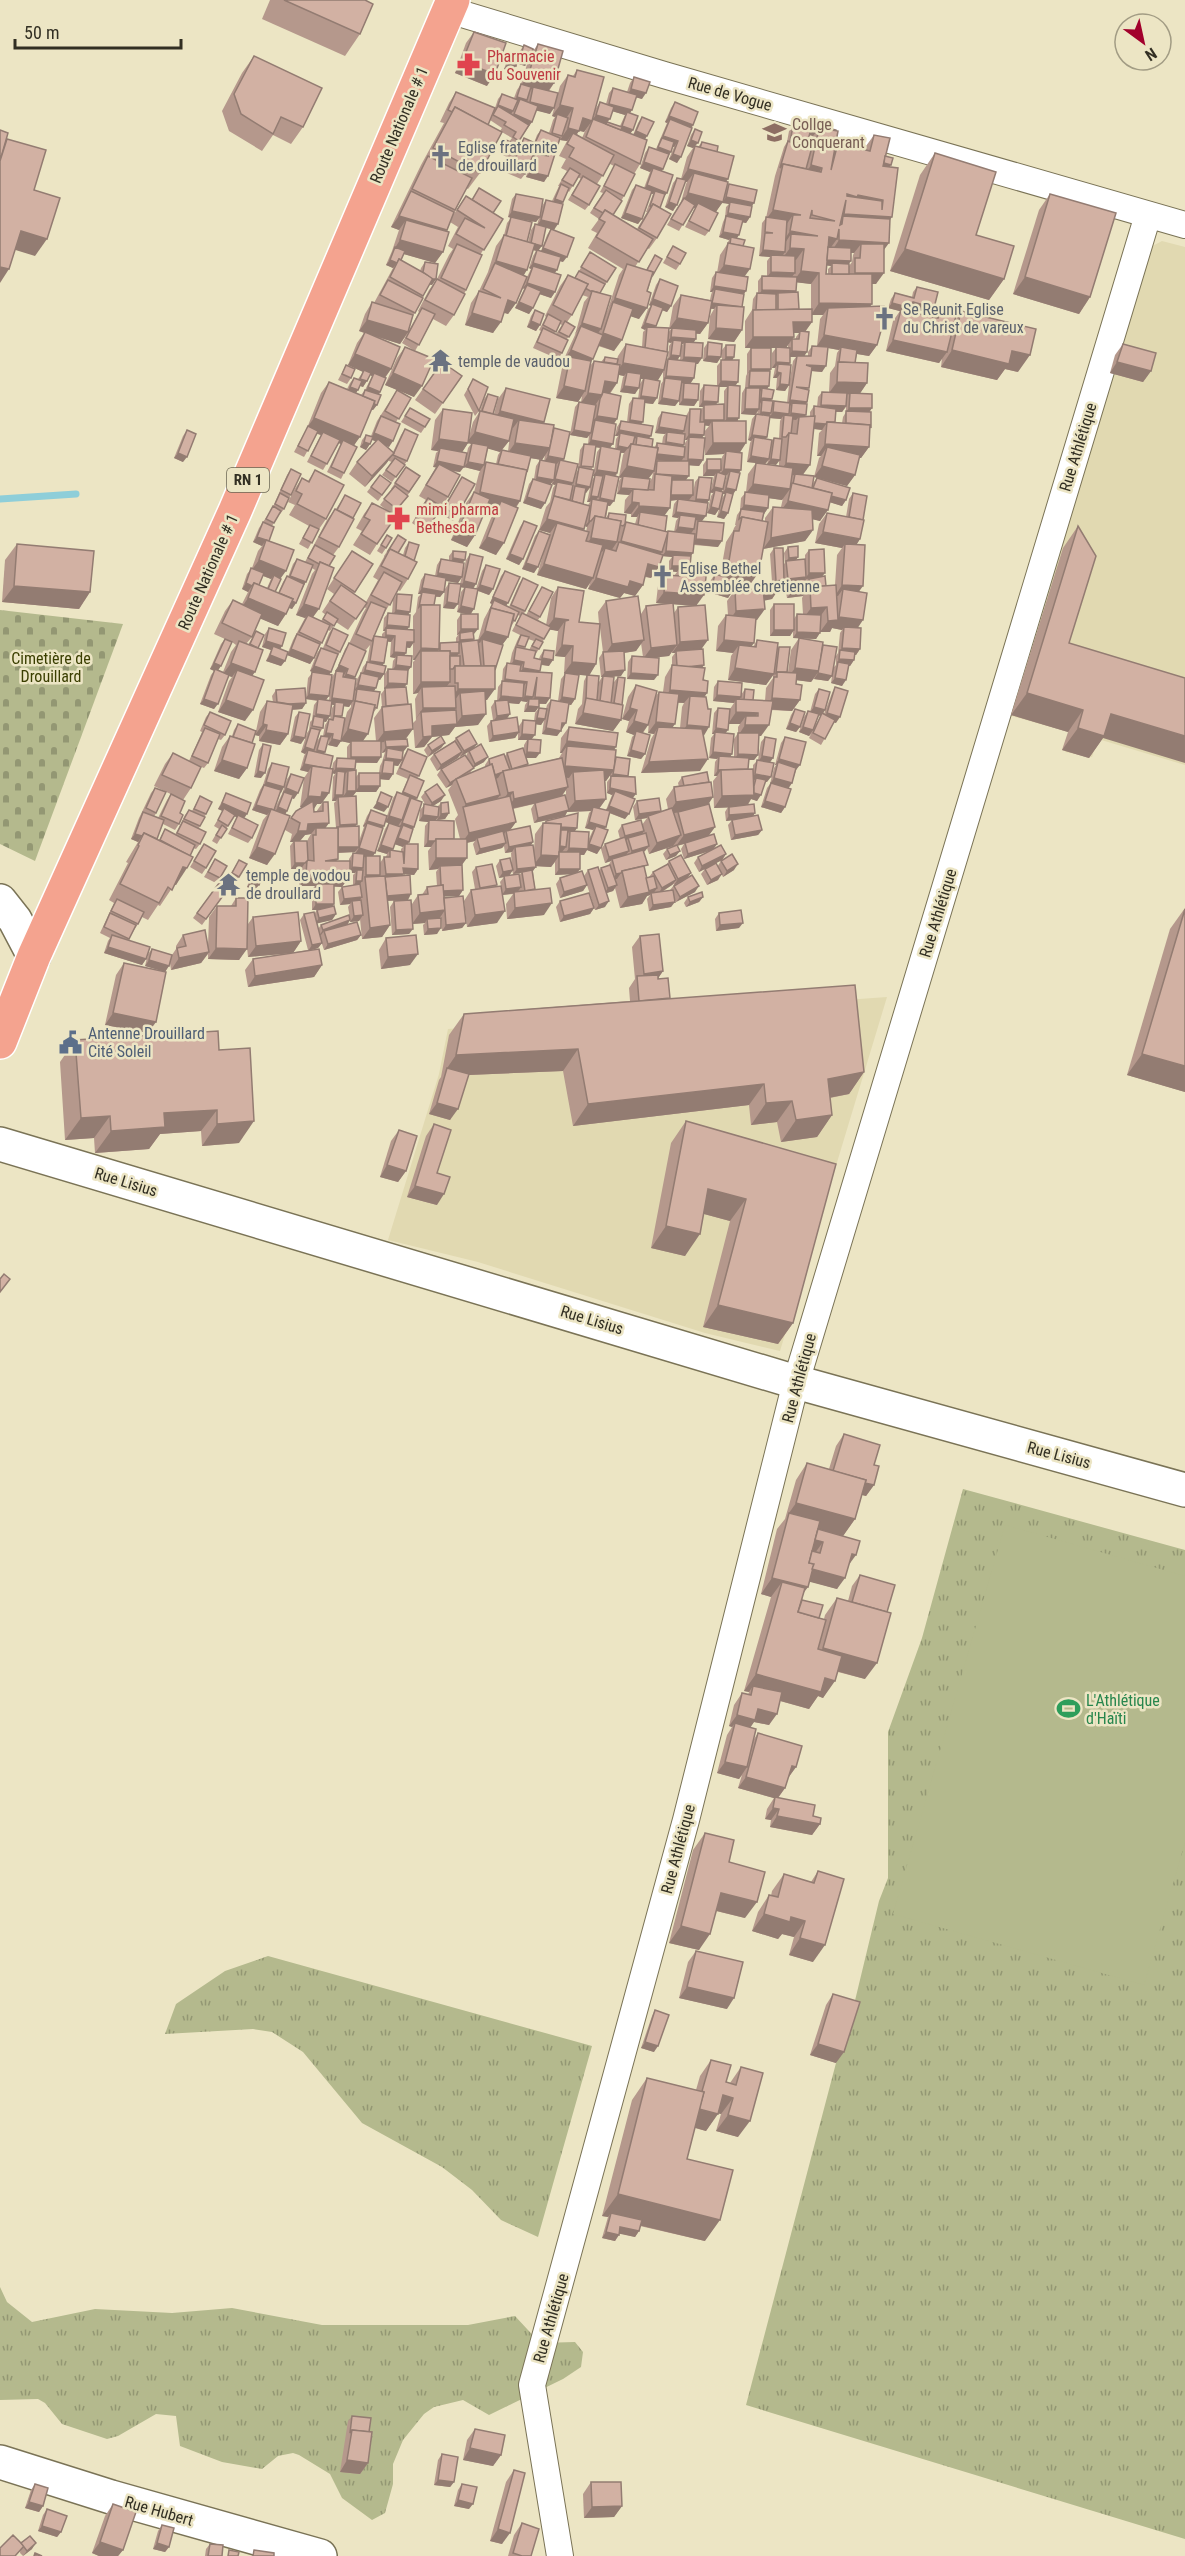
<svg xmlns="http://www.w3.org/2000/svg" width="1185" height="2556" viewBox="0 0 1185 2556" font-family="'Roboto Condensed',sans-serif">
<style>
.built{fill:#e1d9b1}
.grass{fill:url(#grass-tufts)}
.cemetery{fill:url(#cemetery-stones)}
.pitch{fill:#b4b98d}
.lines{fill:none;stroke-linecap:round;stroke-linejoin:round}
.stream{stroke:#8eced9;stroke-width:7}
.street-casing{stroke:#7a7356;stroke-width:28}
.secondary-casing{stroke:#7a7356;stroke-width:36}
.primary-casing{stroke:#fff;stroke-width:36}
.street{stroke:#fff;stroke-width:26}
.secondary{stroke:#fff;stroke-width:33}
.primary{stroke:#f4a38f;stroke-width:33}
.wall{fill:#b5988c;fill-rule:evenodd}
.shaded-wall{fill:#937c72}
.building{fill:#d2b1a3;stroke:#937c72;stroke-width:1.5;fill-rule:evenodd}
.labels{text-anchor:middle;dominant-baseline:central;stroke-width:5;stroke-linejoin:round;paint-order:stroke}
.shield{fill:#ece5c4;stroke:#6a6653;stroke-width:1.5}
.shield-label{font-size:15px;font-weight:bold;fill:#322f23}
.health-label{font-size:16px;fill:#be3a42;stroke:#ece5c4;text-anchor:start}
.street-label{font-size:16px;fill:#322f23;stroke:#ece5c4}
.education-label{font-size:16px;fill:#785e54;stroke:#ece5c4;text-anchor:start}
.worship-label{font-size:16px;fill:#5b616d;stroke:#ece5c4;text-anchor:start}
.park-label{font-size:16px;fill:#3a3e00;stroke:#ece5c4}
.service-label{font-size:16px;fill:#4e5e75;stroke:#ece5c4;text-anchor:start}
.leisure-label{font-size:16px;fill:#27864d;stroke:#ece5c4;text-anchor:start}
</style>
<defs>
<pattern id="grass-tufts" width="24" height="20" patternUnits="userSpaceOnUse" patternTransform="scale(1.5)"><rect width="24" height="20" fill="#b4b98d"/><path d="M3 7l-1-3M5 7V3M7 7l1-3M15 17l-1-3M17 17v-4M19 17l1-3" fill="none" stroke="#939773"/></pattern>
<pattern id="cemetery-stones" width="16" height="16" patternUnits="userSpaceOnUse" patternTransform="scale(1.5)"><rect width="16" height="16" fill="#b4b98d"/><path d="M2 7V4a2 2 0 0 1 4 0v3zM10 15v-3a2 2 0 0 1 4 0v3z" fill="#939773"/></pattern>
</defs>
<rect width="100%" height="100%" fill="#ece5c4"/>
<g class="built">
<polygon points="1162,241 1185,247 1185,765 1098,739 1092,757 1065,752 1069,732 1008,715 1143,251"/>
<polygon points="887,997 780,1351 705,1333 478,1262 388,1240 439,1074 448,1029"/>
</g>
<g class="grass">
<polygon points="963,1489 1185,1550 1185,2539 746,2405 836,2063 852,2013 879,1901 888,1878 888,1732 922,1638"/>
<polygon points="268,1956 592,2046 538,2237 501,2220 472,2190 442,2167 362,2123 303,2052 272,2032 253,2029 165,2034 176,2004 225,1971"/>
<polygon points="0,2287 7,2302 32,2322 95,2309 172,2313 232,2308 322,2325 468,2325 515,2316 540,2343 575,2342 583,2352 581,2367 563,2379 489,2415 463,2400 434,2407 424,2414 403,2440 393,2464 393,2484 385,2513 372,2520 342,2498 330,2474 299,2455 293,2453 278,2456 262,2469 222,2462 180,2446 176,2416 156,2414 118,2436 107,2439 62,2424 45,2403 38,2399 0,2400"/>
</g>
<polygon class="cemetery" points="0,610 123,624 35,861 0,844"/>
<polygon class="pitch" points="1005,1525 1185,1576 1185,1842 1144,1985 893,1914"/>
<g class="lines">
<polyline class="stream" points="0,499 76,494"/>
<defs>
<g id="street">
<polyline points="449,10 664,75 1185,225"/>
<polyline points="560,2556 532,2385 686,1820 796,1382 1148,215"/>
</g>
<g id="secondary">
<polyline points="0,901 15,920 34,956"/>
<polyline points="0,1144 796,1382 1185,1490"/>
<polyline points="0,2462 111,2497 320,2556"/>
</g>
<polyline id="primary" points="0,1042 34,956 235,511 453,0"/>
</defs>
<use href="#street" class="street-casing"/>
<use href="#secondary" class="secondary-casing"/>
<use href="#primary" class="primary-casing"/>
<use href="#street" class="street"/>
<use href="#secondary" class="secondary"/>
<use href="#primary" class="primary"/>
</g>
<g class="wall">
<polygon points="270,0 365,0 360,34 345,56 262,19"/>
<polygon points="474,32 487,86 455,73 466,43"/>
<path d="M538,44L554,83L549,91L550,114L536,110L532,122L516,145L519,146L524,138L534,143L537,135L541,130L549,133L553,120L555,117L552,116L560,86L568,75L573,76L577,70L596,108L600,102L606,104L609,93L613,88L627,92L630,83L634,77L642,99L636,97L630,113L633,130L630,134L633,135L638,123L642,117L645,139L640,164L634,174L624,196L613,215L637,229L647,212H646L653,194H651L638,224L621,218L632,190L636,185L644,188L650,172L640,168L645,153L649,147L656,149L667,123L665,122L671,108L675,102L693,125L677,163L669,159L674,147H673L662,171L663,198L660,208L657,238L649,249L647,248L635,267L646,270L655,255L652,277L639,319L631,316L614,351L598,346L591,361L590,366L594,361L601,362L605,357L617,359L618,356L626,344L642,347L643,332L645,330L641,328L648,309L651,306L649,305L656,285L660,279L671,306L667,312L662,310L655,327L668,333L671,329H669L673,306L681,295L710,300L711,295L712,292H710L712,278L716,272L717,273L720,255L726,246L729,240L719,237L723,222L725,218L726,207L729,204L722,202L716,212L709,231L705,236L685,227L695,208L693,207L679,231L667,225L681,202L686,184L687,182H685L673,211L665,207L673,183L677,178L681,179L687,157L693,148L687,146L691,135L695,129V146L698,147L702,142L717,152L726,182V188L729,184L752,206L750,217L746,223L742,222L737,238L743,246L746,291L744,294L742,307V330L734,342L708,339L710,316L714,309H711L708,323L700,334H696L693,342L698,364H696L694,378L690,384L698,400L694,406L679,405V398L675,406L658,404L661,384L663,381V372L657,381L653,404L645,403L641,424L649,439L652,447L654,448L657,443L662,444L663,437L665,434L655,433L658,418L662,412L686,416L690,409L701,410L703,407H699L700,391L704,385L717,386V366L722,360V350L726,345L732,360L738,382L736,385L740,453L739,473L728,513L724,519L717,517L722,498L725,494H723L719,509L715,515L707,513L711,496L713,493H710L709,500L707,503L702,521L718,547L694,545L693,553L691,556L690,566L697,606L704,665L702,668L707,693L704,697L703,736L700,771L641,773L651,739L654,734L648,733L649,721L648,725L643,733L645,754L641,759L627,756L632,737L634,735L626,732L629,721L622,719L628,697L636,685L655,697L659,692H663L665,677L672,665V657L675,653H672V651L669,656L656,657L654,680L627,679L628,662L632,656L643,657L641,643L636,651L624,653L621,676L608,677L614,682L618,677L621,720L613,731L575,724L578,709L582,704L584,681L587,675L568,674L575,699L571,705L569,704L562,729H561L557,736L542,734L544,720L541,725L536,724L531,740L536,758H526L527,766L559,758L562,753H560L561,738L569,727L614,750L615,759L628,776L633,798L625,819L609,813L597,854L587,850L584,855H580V869L578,872L584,876L588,870L599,871L601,868L608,866L611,861L605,863L601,849L605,844L620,839L618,831L622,825H642L647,818L635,820L633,807L637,801L660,812L668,809L666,799L674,787H679L678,783L682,777L709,804L715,827L708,836L714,849L726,854L722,860L716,863L717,867L721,861L734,870L723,877L720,871L718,880L707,885L701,874L705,869L699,872L694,863L698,857L713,850L684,859L681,849L684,844L677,846L676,856L666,860L663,854L667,849L673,846L649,854L647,848L644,852V870L646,878L649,877L653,872L666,865L669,861L691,873L687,878L695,892L676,902L674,899L671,907L649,911L647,899L650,895L647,896L642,904L620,908L615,888L613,891L606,893L605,907L595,910L587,885L583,891L560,898L556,884L560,878L571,874L555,875V862L551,867L536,866L533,871L535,889L544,915L507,919L506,904L513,894L503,895L497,923L467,927L464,901L471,890L475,889L472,872L476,867L497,885L495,887L501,886L500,882L504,877L499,878L496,866L500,860L512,868L511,853L512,852L505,853L504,846L502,848L476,855L473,844L475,841L467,843L462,866L463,890L459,896H444L466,923L462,928L442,931L441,916L437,934L424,935L423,925L425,923L413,924L409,934L392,935L390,907L394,901L412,904L418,895H422L427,887L437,886L436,872L438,869L429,870L428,851L431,847H424L425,826L428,822L419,821L420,810L425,804L421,797L425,792L441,801L433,806H438L441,803L449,813L445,819L437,820V818L435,821L454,839H460L455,819L458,815L448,790L452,785L446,788L437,775L441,769L466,756L468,752L460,757L459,756L458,758L437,771L430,759L434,754L454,741L456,738L473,749L484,762L473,768L470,773L485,767V765L489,759L505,756L507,753L524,749V745L527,740H518V733L515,738L489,742L487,726L491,721L493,720L491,707L495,701H497L498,687L502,682L503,669L507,663H510L512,653L517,641L520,635L512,631L520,616L518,615L511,627L508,637L502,645L487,700H485L478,725L455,727L449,735L432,737L424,747L415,748L413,723L416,720L415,699L418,693L413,694V662L415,660H413V643L410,648L406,647V653L404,656L411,667L407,672L405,687L406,739L402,760L398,766L394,765L393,774L389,780L380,779V786L376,792H356L353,796L357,824L355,827L359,841L364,827L363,826L367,816L371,810L383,828L373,856L380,863L384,857H386L387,854L377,851L385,829L389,823L385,822L393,798L397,792L401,794L408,779L396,774L404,755L408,749L419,776L417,778V798L415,800L414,827L408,844L418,869L414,875L403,874L402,876L408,900L388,901L390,925L382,937L362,939L360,919L359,921L350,922V920L347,925L361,935L357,940L324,950L321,941L322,943L318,948L312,950L322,965L314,977L248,987L245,970L253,959L308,950L300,920L304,914H314L317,910H312V889L315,886H299V872L301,869H291L290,846L293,842H290L292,834L285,830L267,865L249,858L263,820L267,815L252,810L260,790L263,785L268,769L272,763L280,793L274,810L282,794L287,779L291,774L294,799L292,798L285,814L287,823L296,811L302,807H300L304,778L308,772L300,770L304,756L305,754L301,752L307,733L309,730L310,722L312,720L314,705L317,701L306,699V703L302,709L292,710L288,734L280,745L259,741V736L255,735L252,743L247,768L239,779L214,771L222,747L230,736H232L234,730L238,724L256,731L260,712L267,701L273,702L272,696L276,690L306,697L308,678L313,672L310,671L317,653L321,648H323L329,633L333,628L340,652L329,674V696L326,700H329L332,677L336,671L345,649L349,644L363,613L366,608L364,607L348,630L336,622L330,631L328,630L314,658L310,664L287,655L293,640L305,618L296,615L312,574L315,570L312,568L296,603L292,609L289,608L278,626L260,618L252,637L246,644L248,645L256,631L258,648L252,676L245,721L218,712L229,681L232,677L229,676L214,709L200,704L211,675L214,671L210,669L221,644L225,639L214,634L225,611L233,600L242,604L248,592L242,589L247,574L252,568L258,551L262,546L253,542L259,528L263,522L272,509L287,475L291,469L301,474L284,509L280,514H279L272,526L269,541L281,579L275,592L278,593L283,582L287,576L288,577L293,564L297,559L305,562L327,520L335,509H336L345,495L339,547L333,555L313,617L321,621L326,615L322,612L334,594L327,589L352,551L373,564L354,594L366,602L378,580L373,577L384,557V556L398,535V553L403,555L405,548L409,542L408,579L400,591L398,590L385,612L374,636L382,637V634L385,631H383L384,618L388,613H392L393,600L397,594L410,612L408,614L407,630H413V616L416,612L418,597L421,594H418L421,580L425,574L435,576L437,565L441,559L449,560V556L453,551L463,563L462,577L458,583L446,581L444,592L440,597H435L434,605L439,643L456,642V638L458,635H457V620L461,614H468L457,612L461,592L464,588L460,587L454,609L443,608L445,589L449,583L460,584L466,560L470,554L473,588L476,589L482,571L486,565L493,589L489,595L478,591L471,614L474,634V639L472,641L478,640L484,619L492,604L490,603L501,576L505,571L506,606L509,607L519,584L523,578L525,611L524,614L526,615L542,587L540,617L538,620L546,625L551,598L558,587L579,622L599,624L598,612L606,601L641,614L646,606L666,604L656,603L658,586L666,575L674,576L677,572L669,571V561L672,557L662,556L651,578L645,577L643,585L635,596L624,593L620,598L588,589L590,583L586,589L537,575L544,551L534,573L522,569L535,536L539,531L549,534L550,533L539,530L546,507L550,502L553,488L555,485L552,484V482L550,485L545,503L541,509L523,503L529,484L533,479H534L536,466L540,460L544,461L545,455L542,460L530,458L520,501L516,508L496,555L479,548L493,513L496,509L487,507L475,535L467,547L451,540L466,503L474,492L479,473L480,471L464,467L468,448L471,444L468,443L462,452L460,472L451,471L448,497L425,532L412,523L426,500L419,496L436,467H433L436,453L438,451L431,450L435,420L443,409L470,433L473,422L480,411L484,399L488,394L493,414H494L498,399L506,388L544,422L543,423L553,430L564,459L563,461L573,483L571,485H573L576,473L578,470L580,450L584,444H588L589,435L587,438L570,435L575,407L579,402H581L582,396L578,402L556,398L562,368L566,362L563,361L575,335L584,302L588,297L582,295L572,315L567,322L575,327L567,339L562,353L558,359L533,348L541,331L539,330L546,317L545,316L560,286L568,275L575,278L590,252L607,282L600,293L606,313L608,309L619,275L623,269L588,248L597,233L591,230L599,219L590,213L603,193L600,192L614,166L610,164L597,184L589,205L585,210L568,200L581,179L578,177L569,192L568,191L562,204L554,230L546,228L538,251H541L547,235L551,229L563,262L560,261L555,273V292L551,298L539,294L533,308L529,314L515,308L524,289L523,288L516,303L508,314L504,313L493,333L465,325L471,303L479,291L488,272L496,246L504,235L507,223L511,218L508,217L512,199L516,194L542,206L546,200L552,201L559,186H558L567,171L561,168L566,159L559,156L567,141L560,140L544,182L526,177L530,162L525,174L521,179L507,173L513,160L499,153L506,140L509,142L512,138L500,131L502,128L490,120L488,125L480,173L468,189L466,188L454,214L466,196L503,219L480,255L466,290L454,315L446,326L433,319L415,351L402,343L408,333L400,344L374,336L391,369L385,378L380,392L379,395L377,405L373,410H371L354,446L344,473L341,479L327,472L341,444L339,443L323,470L307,462L321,435L317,434L304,457L294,452L307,428L321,393L329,382L347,389L350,383L354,378L358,379L363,372L348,365L357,343L364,333L359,331L365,314L372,302L374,303L393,268L386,265L392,251L399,230L391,227L421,165L444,123L440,122L449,103L456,92L495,108L498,99L502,94L514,98L517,90L521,84L528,61L525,66L516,63L512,71L504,69L507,61L511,55L518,57L520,51L524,45L531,54ZM612,111L625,115L620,126L608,122ZM592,120L585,131L582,138L577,134L579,131L584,132ZM539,218L537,225L535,224L531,230L528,242H527L521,219L536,222ZM450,222L458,227L448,246L453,249L449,255L437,279L429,290L418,311L419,312L408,332L413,316L423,298H422L430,284L432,285L436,279L425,262L421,268L420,271L401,260L404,254L435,263L443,252L446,231ZM533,250L536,251L533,256L529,268L531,269L527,277L524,275ZM560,324L562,325L556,334H554ZM668,342L671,343L669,346L668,359L666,362ZM681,344H683L681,347L680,360H678ZM370,375L372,376L365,390L361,395L356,393L360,386L363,387ZM619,375L624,376L623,377L620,392L635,394L641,379H643L640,384L638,399L633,398L629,404L627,422L621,421L617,427L615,436H618L616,439L615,449L610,448L614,423L617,419L610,394L617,383ZM719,387H727L724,391V404H716ZM705,425L709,426L704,432L705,438H702L704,435ZM510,436L508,451L502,450L509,441ZM685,437V440H687L685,443V447L682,446ZM705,442V455L724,454L722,457L721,468L707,459L703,465V476H714L711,488L699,477L695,482L693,493L686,480L689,465L699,466L703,460ZM595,447L600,448L597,452L593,476H595L592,480V469ZM488,448L500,452L498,455L496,464L486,462L484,465ZM621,453H624L623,455L619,477L621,478L619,481L617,494L629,495L625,500L624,513L631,514V517H637L635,524L626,522L625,524L609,513L606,518L608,506H610ZM653,473L652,478L649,483L648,479ZM726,475H727L722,492H721ZM590,488L587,502H590L588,505L583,504L585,492L586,493ZM677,500L674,504L672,517L678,518L676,521L674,532H665L664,516L670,501ZM585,526L587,527L586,532L583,531ZM263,576L271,579L267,588L259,585ZM673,604L692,606L678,607L674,613ZM600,628L603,652L599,658L601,677H602L599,682L597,700L589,675L596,664ZM549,629L558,631L555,656L565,657L564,673L565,674L561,679L558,701L551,700L547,705L546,709L539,708L535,713L534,721L523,720L519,726L518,729L507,718L510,714L509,703L519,704L521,700V701L527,702L525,705L524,712H535L539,704H546L539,672L541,665L549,666L544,650L540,656L539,659L534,658L535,655L539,649ZM528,639L534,641L529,650L524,649ZM388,641L391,642L390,657L395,658L393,661L392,670L388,669L384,675V689H385L381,694L382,707L374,718L376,741H363L373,713L377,708L374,691L378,679L380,680L384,674L382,666L384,663ZM232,642L236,645L231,652L223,672L218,670ZM370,645L367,662L363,667L361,673L357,679L355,688L354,679L365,651ZM678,703H684L682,707L680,728H672ZM331,704L334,705L332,708L330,720L329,719L325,725L323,736H321L317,741L320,732L323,728L324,721L326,722ZM351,704V707L347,712L343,728L341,718L344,706L349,707ZM328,740H329L328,745L337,747L341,741L350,743L347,747V758H337L333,763L332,769H330L324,754L325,752ZM381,748L382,753L385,752L382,762L380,766L379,773H359L356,777L354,771L356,763H377ZM332,773L335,774L333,777L332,801H336L334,803L336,828H325L329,823L323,802L316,812H314V808L317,804H321L329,793ZM610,775V778L607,782V793L612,795L606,810L599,809L606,799L605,781H606ZM566,790V800L562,796ZM534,804L531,809L534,823L565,816L567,812L591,811L589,813L585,828L593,830L588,841L574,831L546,821L544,823H543L535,834L534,850L531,845L533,842L510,830L516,822L513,809ZM311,834L308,839L307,843L300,841L305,835ZM395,844L403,847L401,849V852L392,851ZM356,851L355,854L353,853L349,859V861H337L338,859V853L355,852ZM512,870L513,874L521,873L519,876H509ZM350,873H355L353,875V885L342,887L338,892L340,905L350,904L348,907L350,918L321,925L318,929L317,923L332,920L336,914L332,906L334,886L342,887L350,875ZM674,884V885L670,890L662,892L672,885Z"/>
<polygon points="254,56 303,127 291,144 273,135 262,151 229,131 222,111 242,73"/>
<path d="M805,122L836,130L835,147L838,143L865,150L866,146L874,135L889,167L890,219L884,249L876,284H872L870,307L877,345L869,356L857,354L855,363L867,383L860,393L872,408L869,412L870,429L869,447L861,458H859L855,475L847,486L814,477L819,458L821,456H817L819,433L822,430L813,429L803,475L813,483L817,478L846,500L842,506L830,502L820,521L813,519V530L805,541L763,549L759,572L751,583L735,581L732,592L728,598L708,592L711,580L715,574L720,576L726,542L733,531L734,528L736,525H735L737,515L740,511L741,498L746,492L748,474L756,463H758L747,462L750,443L751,441L748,440L752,419L756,414H757L758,411L755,415L741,414L742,393L745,388L746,376L747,374V354L751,348H745V321L752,310L753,299L757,293H758V281L762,276H767V261L770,257L759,256L761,237L762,223L766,218L775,176L784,147L787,142L789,131L793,126L801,127ZM809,135L813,136L811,139L810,146L807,145ZM851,253H854L853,255L852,262L849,266L848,264L851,261ZM826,265L831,266L828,269V274H826ZM796,282L811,284V309H799L796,292ZM812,315H823L820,319L817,346H812L808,352V356H805V332L812,322ZM794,333H799L796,337V339H792L788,345V347H786ZM771,348H776L772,353V368H775L773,378H777L776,390L785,391L789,385L787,403L774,401L772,404L767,389L769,386V371L771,369ZM828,348L839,350L837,353L835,366L830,373L829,392H822L818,397L817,407L814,406L810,412V416H804L806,404L807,402L811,371L822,372ZM790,357H796L793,361L789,385L788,365L790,363ZM846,407V412L843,417L842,423L835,422L836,412H842ZM770,418L781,419L780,421L779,439L774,438L771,442L766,439L767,437ZM768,461L767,464L779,461V466L765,464ZM769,498L782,500L783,498L781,507H773L765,518V521H762L764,514L768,508Z"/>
<polygon points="935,153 976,235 1004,279 989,300 890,271 920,175"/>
<polygon points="1050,194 1090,297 1079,314 1013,294 1039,210"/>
<polygon points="673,246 680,264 676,270 663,263"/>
<polygon points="917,287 930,313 911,308 909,312 936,318 940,312 955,321 961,311 1018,372 1005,369 997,380 941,367 942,358 939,363 886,351 893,321 900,311 888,308 891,299 895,293 912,297 913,292"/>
<polygon points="535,310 540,325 536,331 527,327 531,316"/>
<polygon points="708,342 721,357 717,363 703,361 704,348"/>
<polygon points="1123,344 1151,371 1143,382 1110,373 1115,355"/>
<polygon points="405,347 414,397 399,390 411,398 396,422 389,447 386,445 393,452 401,435 405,429 407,461 392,482 382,475 392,462 389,461 389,460 365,487 349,474 357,462 376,441 372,440 366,450 360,447 362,440 366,435 371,436 377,421 397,390 385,385 397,358"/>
<polygon points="442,362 462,376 435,414 415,400"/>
<polygon points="346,365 351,378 347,384 338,380"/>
<polygon points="473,379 479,411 475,416 464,395"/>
<polygon points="410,408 425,427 421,433 401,422"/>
<polygon points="187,430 183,462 174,458 183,436"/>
<polygon points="406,467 420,476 404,501 393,515 380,505 392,489 391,489"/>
<polygon points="315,470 326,519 319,529 308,549 299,544 309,526 289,515 295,505 288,502 294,490 302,478 308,481"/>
<polygon points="380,475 391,483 378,501 367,492"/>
<polygon points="462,477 457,515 453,521 441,514"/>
<path d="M853,493L860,539L856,545L859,592L858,628L860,649L856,655L855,654L854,660L850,666H849L842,686L831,683L832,676L828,681L814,679L815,677L811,682L796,680V684L800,700L792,711L771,710L761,736H759L758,755L754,760H749L748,769H753V765L758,760L761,742L765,737L770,762L767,782H765L757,801L751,799L748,805L762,830L758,835L731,840L728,825L732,820L726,821L725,812L728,807L714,808L713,781L717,776H714L715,762L717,759L709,758L711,738L714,734H712L714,713L718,708L730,709L734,703L713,701L714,687L718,681L741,695L745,689L753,700L765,701L766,688L773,678V675L766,685L728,680L731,656L733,653L716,651L718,626L726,615H728L727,601L735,590L758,588L761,584L772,582L770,554L774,548L784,564L785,563L784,553L788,547L798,557L796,560L805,559V555L809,550L826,586L835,585L837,555L842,548L815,543L819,524L827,513L846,517L849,499ZM783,581L784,585L787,584L785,587L787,598L803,596L806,591L802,598L803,614H797L794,619L774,604L770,610V636H790L793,631V638L816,639L820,632H830L832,628L842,630L840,633L838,653L836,656V665L834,667L822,645L799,638L791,650L788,672L779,647L777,649L757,640L753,647L751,646L756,620H757L764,600L772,599L776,593L774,586H780ZM728,724H740L738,727V733L734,739V757H730L732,754L725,733Z"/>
<polygon points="372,503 386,519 377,544 370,555 353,545 362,531 356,528 364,514"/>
<polygon points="524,521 523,559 519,565 506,559 520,527"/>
<polygon points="1078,526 1069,643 1103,738 1089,758 1062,750 1068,732 1011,715 1063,548"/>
<polygon points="387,535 386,548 382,554 377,551"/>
<polygon points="17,544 90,592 79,609 2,602 5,560"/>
<polygon points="269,628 282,646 280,649 285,661 281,666 266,661 271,650 262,647 265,634"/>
<path d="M835,687L836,723L834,722L821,745L809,738L811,734L809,736L799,732L804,717L808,711L810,712L815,694L819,689L825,710L823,714H824L832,693ZM818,715L821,716L814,727Z"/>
<polygon points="795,709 800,727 796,732 786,729 791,715"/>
<polygon points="210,712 225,735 221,740 218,739 208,763 204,768 199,766 191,788 183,800 154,786 165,764 173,753 189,761 202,732 200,731 206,717"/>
<polygon points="299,712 301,744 290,741 295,717"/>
<polygon points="785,737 796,770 792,783 788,788 785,807 781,813 761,807 767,788 770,784 774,768 776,765 775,765 781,743"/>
<polygon points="445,743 441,748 428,757 424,750 428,745"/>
<polygon points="263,744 261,778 254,777 259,750"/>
<polygon points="155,788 156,813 154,817 158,818 167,800 171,794 180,813 179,824 175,830 163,824 157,839 159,840 165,829 175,835 185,815 189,810 192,811 200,796 206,814 199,828 200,844 196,849 193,848 176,885 174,885 160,906 158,905 148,920 142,917 138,924 134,930 128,941 146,959 142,965 104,953 108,941 110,938 100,933 114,903 109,900 128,863 126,862 138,842 131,839 139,818 142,812 151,793"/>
<polygon points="226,793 244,818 252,838 248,843 228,834 237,817 234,816 217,844 212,841 219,829 214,826 223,811 218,809"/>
<polygon points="204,844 206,868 202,874 190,867"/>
<polygon points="215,859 220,878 216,883 204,877"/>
<polygon points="239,860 239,877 235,883 228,878"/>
<polygon points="254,872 255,890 247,887 250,878"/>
<polygon points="222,879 231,885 202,925 193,918"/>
<polygon points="688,897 703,897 699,902 686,907 684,903"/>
<polygon points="236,898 248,924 253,917 301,941 293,953 248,957 247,947 239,960 208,959 208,954 201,963 171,970 170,963 165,972 148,1033 105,1025 116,975 124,963 163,971 145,966 148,954 152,949 172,955 176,949 176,946 183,935 208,946 209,917 217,906 231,906"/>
<polygon points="560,901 594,908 590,914 560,922 556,907"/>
<polygon points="1185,908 1185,1092 1127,1075 1170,929"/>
<polygon points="719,913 739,928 716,931 715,919"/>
<polygon points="640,936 663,971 658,978 670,998 864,1072 849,1094 830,1098 832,1115 817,1137 781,1142 777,1122 751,1125 749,1105 573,1126 563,1071 468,1075 450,1120 429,1114 439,1080 441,1077 449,1035 464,1014 630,1001 629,988 635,979 632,947"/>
<polygon points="386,938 410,965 381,969 379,950"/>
<polygon points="75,1040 219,1050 239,1143 202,1146 201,1131 160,1134 149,1149 95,1153 94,1138 65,1140 60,1062"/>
<polygon points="686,1121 836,1164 793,1323 778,1344 703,1327 730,1221 704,1214 685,1256 651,1248 671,1143"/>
<polygon points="434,1124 437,1173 437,1205 407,1197 426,1136"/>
<polygon points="399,1130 406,1171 398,1182 380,1177 391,1141"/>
<polygon points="844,1434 874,1465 874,1485 866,1496 862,1495 855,1519 843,1536 849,1565 837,1589 809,1581 808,1587 804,1591 802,1600 819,1618 824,1619 825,1615 837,1598 848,1601 852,1586 860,1575 865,1679 838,1672 823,1698 818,1696 809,1709 780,1701 769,1725 754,1722 750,1727 754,1739 758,1733 796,1767 788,1778 785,1788 778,1798 813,1816 820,1824 812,1835 770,1827 771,1820 765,1819 767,1809 774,1798 738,1788 742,1775 739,1779 717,1773 727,1735 732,1727 729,1726 734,1705 742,1693 748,1695 749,1692 744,1691 771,1597 761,1594 777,1529 785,1519 796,1480 807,1463 829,1469 836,1446"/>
<polygon points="705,1833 745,1918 716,1911 699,1950 669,1943 693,1850"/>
<polygon points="818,1871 813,1962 789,1955 794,1937 782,1934 778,1939 752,1931 758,1912 769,1895 771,1896 772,1891 784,1874 811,1882"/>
<polygon points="696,1951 727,2009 679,1998 688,1962"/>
<polygon points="833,1994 836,2063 810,2055 826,2005"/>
<polygon points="655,2010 654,2052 641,2048 652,2016"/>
<polygon points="711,2060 726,2082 730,2083 741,2067 738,2137 716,2131 721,2114 718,2113 706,2131 695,2128 687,2159 705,2241 640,2226 639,2231 635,2237 619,2233 615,2241 602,2238 608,2217 602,2216 632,2100 647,2078 696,2090 700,2076"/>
<polygon points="352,2416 369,2432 368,2463 360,2474 340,2472 348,2421"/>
<polygon points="475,2429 501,2455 493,2466 463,2460 467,2440"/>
<polygon points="442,2454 454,2482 450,2487 434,2485 438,2460"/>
<polygon points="514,2470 502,2544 490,2541 506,2482"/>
<polygon points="591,2482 622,2506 614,2517 584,2518 583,2494"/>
<polygon points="35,2484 43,2506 39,2512 25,2508 31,2490"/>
<polygon points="462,2484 469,2509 454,2506 458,2490"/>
<polygon points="113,2504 123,2550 118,2556 99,2556 92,2553 105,2516"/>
<polygon points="47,2509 61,2532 57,2537 38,2531 43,2515"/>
<polygon points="522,2523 531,2556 508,2556 514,2535"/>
<polygon points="162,2525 169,2547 165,2552 153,2549 158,2531"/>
<polygon points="21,2543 32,2549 23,2556 20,2553"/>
<polygon points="210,2544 222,2556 205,2556 206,2549"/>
</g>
<g class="shaded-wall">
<polygon points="520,57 529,60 525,66 516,63"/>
<polygon points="462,62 495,74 487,86 455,73"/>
<polygon points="508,63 516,66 512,71 504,69"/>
<polygon points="528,76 554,83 546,94 533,87 531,90 520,87"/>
<polygon points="631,89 646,93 642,99 627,95"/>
<polygon points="517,97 527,100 523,105 520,99 517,104 513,102"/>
<polygon points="530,102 554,108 550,114 526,108"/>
<polygon points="609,104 632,110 628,116 627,112 625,115 605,109"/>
<polygon points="498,105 513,111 509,117 494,111"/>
<polygon points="560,105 573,108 565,120 557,114 555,117 552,116"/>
<polygon points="514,114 532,122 528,127 510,120"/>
<polygon points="596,115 610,119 605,124 592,120"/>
<polygon points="669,116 693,125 689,131 670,119 667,123 665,122"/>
<polygon points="583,118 592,121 584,132 575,129"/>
<polygon points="622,126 633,130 629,135 618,131"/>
<polygon points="568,128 579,131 571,142 573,133 567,141 560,140"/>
<polygon points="811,129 817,131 813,136 807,134"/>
<polygon points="636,131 647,136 644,141 632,136"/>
<polygon points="663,136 678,141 674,147 660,142 662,138 659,141"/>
<polygon points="691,140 698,143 693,148 687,146"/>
<polygon points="521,145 549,156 535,154 533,157 517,150"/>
<polygon points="658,147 671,152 667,157 655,153"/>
<polygon points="673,154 681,157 677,163 669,159"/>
<polygon points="644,162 663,169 659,175 653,168 650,172 640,168"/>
<polygon points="881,162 891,165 887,170 877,168"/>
<polygon points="811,165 822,168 814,179 803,177"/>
<polygon points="688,169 728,179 720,190 694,173 687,182 681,180"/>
<polygon points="530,172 548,176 544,182 526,177"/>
<polygon points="647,185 667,193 663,198 655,191 653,194 643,190"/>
<polygon points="688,193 723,202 715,213 698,203 695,208 681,204"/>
<polygon points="847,194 858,195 883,200 875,211 846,200"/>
<polygon points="726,197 754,203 750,209 730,202 729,204 722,203"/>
<polygon points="555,199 563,202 559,208 551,205"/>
<polygon points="669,202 677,205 673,211 665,207"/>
<polygon points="773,210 801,215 793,215 786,225 765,221"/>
<polygon points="512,211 540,217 536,222 508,217"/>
<polygon points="625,213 642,219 638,224 621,218"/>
<polygon points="728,213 750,217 746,223 726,219 726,216 724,218"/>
<polygon points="844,214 892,217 884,228 842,224 843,216 836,225"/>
<polygon points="399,216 447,230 439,241 406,220 399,230 391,227"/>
<polygon points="541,220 558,224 554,230 537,225"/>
<polygon points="21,231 47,239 35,256 9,248"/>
<polygon points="790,231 818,236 791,234 785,243 783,242"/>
<polygon points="723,232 739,235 735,241 731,237 729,240 719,237"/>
<polygon points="829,237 837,239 829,250 822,249"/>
<polygon points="400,240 443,252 435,263 393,251"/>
<polygon points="839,240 889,243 881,254 861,244 854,253 831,252"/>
<polygon points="531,243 542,246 538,251 527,249"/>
<polygon points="543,248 567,257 563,262 539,254"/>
<polygon points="790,248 804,249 796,260 782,259"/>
<polygon points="905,249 1004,279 989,300 890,271"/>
<polygon points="763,250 785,252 781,258 771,255 770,257 759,256"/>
<polygon points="390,260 397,263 393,268 386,265"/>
<polygon points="826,260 851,261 847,266 832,263 831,266 822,265"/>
<polygon points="496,261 527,270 520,281 495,263 488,272"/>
<polygon points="533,263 557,270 553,275 533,266 531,269 529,268"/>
<polygon points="724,265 750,269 742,280 716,276"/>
<polygon points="0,267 9,269 0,283"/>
<polygon points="801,271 819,273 811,284 793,282"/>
<polygon points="771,272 795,273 791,278 767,277"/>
<polygon points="855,273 884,273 876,284 847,284"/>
<polygon points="422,277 436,279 432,285 418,283"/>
<polygon points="1025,277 1090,297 1079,314 1013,294"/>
<polygon points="527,283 555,292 551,298 525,289 527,285 524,289 523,288"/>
<polygon points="714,286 746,291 742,296 715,289 712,292 710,292"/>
<polygon points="762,290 796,291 792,297 778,293 776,296 758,296"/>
<polygon points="615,298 647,308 639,319 611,310 613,302 608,309"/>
<polygon points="653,299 671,306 667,312 651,306 652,304 651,306 649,305"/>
<polygon points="508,300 516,303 508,314 500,311"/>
<polygon points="519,302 533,308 529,314 515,308"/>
<polygon points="913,302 934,308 930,313 911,308 907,313 888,308 892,303"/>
<polygon points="712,303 741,308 717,305 714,309 708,308"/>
<polygon points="819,303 872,304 864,315 828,308 823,315 811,315"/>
<polygon points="472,313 501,322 493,333 465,325"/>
<polygon points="677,318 708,323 700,334 672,329 672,328 671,329 669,329"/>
<polygon points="367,320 408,332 400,344 359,331"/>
<polygon points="531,321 540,325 536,331 527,327"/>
<polygon points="793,322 812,322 804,333 800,331 799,333 786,333"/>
<polygon points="582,323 601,329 593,340 581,326 574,335"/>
<polygon points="645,323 656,326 652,332 647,327 645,330 641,328"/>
<polygon points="716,328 742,330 734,342 708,339"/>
<polygon points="603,333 622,340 614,351 595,344"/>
<polygon points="824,335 877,345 869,356 840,351 841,347 839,350 817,346"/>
<polygon points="671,337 696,339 692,345 685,342 683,344 672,343 673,340 671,343 667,342"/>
<polygon points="753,337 794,337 786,348 745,348"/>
<polygon points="893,340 947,352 939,363 886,351"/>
<polygon points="571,350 593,359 585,370 570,357 566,362 563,361"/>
<polygon points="952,350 1012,351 1030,355 1018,372 1005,369 997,380 941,367"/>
<polygon points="792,351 807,352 803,358 797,356 796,357 788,357"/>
<polygon points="355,354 391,369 383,380 374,373 372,376 348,365"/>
<polygon points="671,355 680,356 676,362 667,361"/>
<polygon points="707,356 721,357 717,363 703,361"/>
<polygon points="684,357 702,358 698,364 680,363"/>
<polygon points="726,357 734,357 731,363 722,363"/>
<polygon points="776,362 790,363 786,369 778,364 775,368 772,368"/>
<polygon points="1117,362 1151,371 1143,382 1110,373"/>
<polygon points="623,363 664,370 657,382 626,376 627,372 624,376 615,374"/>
<polygon points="806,365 826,366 822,372 802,370"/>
<polygon points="751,369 771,369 767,374 750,371 747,374"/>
<polygon points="777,372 781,373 777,378 773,378"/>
<polygon points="393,373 422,386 414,397 385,385"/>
<polygon points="666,376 694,378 690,384 664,381 665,378 662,381"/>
<polygon points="360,379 367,381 363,387 356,384"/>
<polygon points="605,381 617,383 609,394 597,392"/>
<polygon points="721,381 738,382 734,387 728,385 727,387 717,387"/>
<polygon points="837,382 867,383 859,395 829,393"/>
<polygon points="780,384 789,385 785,391 776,390"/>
<polygon points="564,386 585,391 578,402 556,398"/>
<polygon points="624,386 639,388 635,394 620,392"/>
<polygon points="749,386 769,386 765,392 762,388 760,392 745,391"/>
<polygon points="350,387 358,390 354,396 346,393"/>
<polygon points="368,387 380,392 376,398 364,393"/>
<polygon points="588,393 602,395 594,407 580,404"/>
<polygon points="641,396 657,398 653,404 637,402"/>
<polygon points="662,398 679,401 675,406 658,404"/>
<polygon points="761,398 772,399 768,405 762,400 760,404 757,403"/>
<polygon points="362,399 377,405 373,410 358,405"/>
<polygon points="683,399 698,400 694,406 679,405"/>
<polygon points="790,400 807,402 803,407 792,403 790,406 786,405"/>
<polygon points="703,401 718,402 714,407 704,405 703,407 699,407"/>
<polygon points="821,405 846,406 842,412 817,411"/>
<polygon points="849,408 872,408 868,414 846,412"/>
<polygon points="745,409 759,409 755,415 741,414"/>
<polygon points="500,411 544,422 536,434 519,420 513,428 492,422"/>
<polygon points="761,412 771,413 767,419 757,418"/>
<polygon points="773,412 789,414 785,419 784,415 781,419 769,418"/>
<polygon points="791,413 806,415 802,420 799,417 796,420 787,419"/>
<polygon points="597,416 617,419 613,425 593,421"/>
<polygon points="314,418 360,437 352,448 343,440 341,444 321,436 323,432 321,435 306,429"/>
<polygon points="727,418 739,418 735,424 723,424"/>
<polygon points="630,420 643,422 639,427 626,426"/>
<polygon points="704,420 724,420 720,426 712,421 709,426 700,425"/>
<polygon points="813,423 826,424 822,430 809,428"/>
<polygon points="659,427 684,431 680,437 667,432 665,434 655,433"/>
<polygon points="574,430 591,433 587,438 570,435"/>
<polygon points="619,430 651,436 647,441 637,436 635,439 620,437 620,433 618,436 615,436"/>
<polygon points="475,432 509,441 500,452 468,443 461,454 440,448 438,451 431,450 439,439 467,442"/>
<polygon points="374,433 393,441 389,447 370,439"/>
<polygon points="689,434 704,435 700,440 689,437 687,440 685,440"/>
<polygon points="752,435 767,437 763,443 754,437 751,441 748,440"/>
<polygon points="591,440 613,444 609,449 587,446"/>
<polygon points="364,442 370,444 366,450 360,447"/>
<polygon points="666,442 684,445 680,450 662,447"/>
<polygon points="515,443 550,448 542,460 507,454"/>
<polygon points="713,443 746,443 739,454 726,451 724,454 705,455"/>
<polygon points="825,444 869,447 861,458 825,456 827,447 821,456 817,456"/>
<polygon points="618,446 628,448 624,453 614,452"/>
<polygon points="178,453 187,457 183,462 174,458"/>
<polygon points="394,453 386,464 365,487 372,476"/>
<polygon points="656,454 684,457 680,463 652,459"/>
<polygon points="548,456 564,459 560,465 560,460 557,464 544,462"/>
<polygon points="751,456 769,459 765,464 747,462"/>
<polygon points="688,459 703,460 699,466 684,465"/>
<polygon points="771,459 780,460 776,465 767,464"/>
<polygon points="437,461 464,467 460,472 433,467"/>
<polygon points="468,462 484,465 480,471 464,467"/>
<polygon points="786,463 810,465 802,476 778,474"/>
<polygon points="627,466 654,471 646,482 623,476 621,478 619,477"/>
<polygon points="822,466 855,475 847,486 814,477"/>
<polygon points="724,469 741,470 737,476 730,471 727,475 720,474"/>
<polygon points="597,470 617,473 613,479 605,474 602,477 593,476"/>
<polygon points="707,470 721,470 717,476 717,472 714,476 703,476"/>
<polygon points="656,475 689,476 685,481 655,481"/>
<polygon points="537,477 554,480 550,485 533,483"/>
<polygon points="555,479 573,483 569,488 557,482 555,485 552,484"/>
<polygon points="576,484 590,487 586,493 574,490"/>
<polygon points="753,484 790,489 782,500 745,495"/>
<polygon points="714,487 723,489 719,495 715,490 713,493 710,492"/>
<polygon points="621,488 633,490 629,495 617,494"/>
<polygon points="726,488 736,490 732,496 726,492 725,494 722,494"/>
<polygon points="813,490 846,500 842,506 809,496"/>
<polygon points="480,492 520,501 512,512 501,501 496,509 472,503"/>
<polygon points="670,495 693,495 689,500 678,499 677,500 666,501"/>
<polygon points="591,496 598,497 594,503 592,499 590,502 587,502"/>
<polygon points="527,497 545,503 541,509 523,503"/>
<polygon points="600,498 614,501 610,506 596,503"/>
<polygon points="696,499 709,500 705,506 692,504"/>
<polygon points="788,501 828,510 820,521 780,512"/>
<polygon points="632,502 639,503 631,514 624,513"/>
<polygon points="744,505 768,508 764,514 741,509 740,511"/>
<polygon points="639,506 670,508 662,519 640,512 637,517 631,517"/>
<polygon points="711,507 719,509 715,515 707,513"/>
<polygon points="721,511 728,513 724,519 717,517"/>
<polygon points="676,512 706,516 702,521 680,518 680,515 678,518 672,517"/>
<polygon points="547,519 584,529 576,540 557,523 550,533 539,530"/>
<polygon points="589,521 591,521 587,527 585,526"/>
<polygon points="678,527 694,529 690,535 674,533"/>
<polygon points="459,529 475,535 467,547 451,540"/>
<polygon points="813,530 805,541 763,549 771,538"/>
<polygon points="823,532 860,539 853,550 845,544 842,548 815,543"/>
<polygon points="257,537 266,540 262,546 253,542"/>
<polygon points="487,537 504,543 496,555 479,548"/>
<polygon points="591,538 617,542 609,554 605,548 602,552 583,549"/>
<polygon points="696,539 722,541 718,547 692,544"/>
<polygon points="621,541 662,552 654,563 616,551 618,546"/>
<polygon points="666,551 693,553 689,558 673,555 672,557 662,556"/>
<polygon points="510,554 523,559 519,565 506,559"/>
<polygon points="798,557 794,563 786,561 789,558"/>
<polygon points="453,558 465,560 461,565 449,564"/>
<polygon points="259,560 286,571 278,582 274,575 271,579 251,571"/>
<polygon points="526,563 538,567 534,573 522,569"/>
<polygon points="544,564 593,578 586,589 537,575"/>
<polygon points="648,564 659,567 651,578 640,575"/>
<polygon points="672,566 690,566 681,566 677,572 669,571"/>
<polygon points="728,567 759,572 751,583 720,578"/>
<polygon points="438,573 462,577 458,583 435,579"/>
<polygon points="809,573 825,573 821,578 805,579"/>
<polygon points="290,576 306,582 302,588 286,581"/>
<polygon points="806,577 802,583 789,581 787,584 784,585 788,579"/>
<polygon points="596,578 630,581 643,585 635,596 624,593 620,598 588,589"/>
<polygon points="784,580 780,586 772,586 776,581"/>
<polygon points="464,581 476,584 473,589 460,587"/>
<polygon points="246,583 252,586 248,592 242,589"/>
<polygon points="480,585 493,589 489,595 476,590"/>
<polygon points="842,585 863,586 855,597 843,589 838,596 835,596"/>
<polygon points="14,586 90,592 79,609 2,602"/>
<polygon points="712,586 732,592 728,598 708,592"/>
<polygon points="422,588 444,592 440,597 422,594 422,592 421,594 418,594"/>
<polygon points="807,591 803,596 787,598 791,593"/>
<polygon points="664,592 704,595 696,606 656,603"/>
<polygon points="776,593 772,599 759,602 763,596"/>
<polygon points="278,596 296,603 292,609 274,601"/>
<polygon points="493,597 508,603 504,609 494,600 492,604 490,603"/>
<polygon points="248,598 286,614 278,626 240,610"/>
<polygon points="447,602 458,604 454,609 443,608"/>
<polygon points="304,604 319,609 311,620 308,615 305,618 296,615"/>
<polygon points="461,606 474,609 470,615 457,612"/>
<polygon points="827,607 819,618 803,619 811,608"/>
<polygon points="765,609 757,620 728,622 736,611"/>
<polygon points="396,610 410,612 406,618 392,616"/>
<polygon points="839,617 863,620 855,632 844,627 842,630 832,628 830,632 820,632 828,621 836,620"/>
<polygon points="554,618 569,620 565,621 558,631 546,629"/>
<polygon points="387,625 409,627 405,633 386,628 385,631 383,631"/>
<polygon points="461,629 478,629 474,634 460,635 460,633 457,635"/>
<polygon points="774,630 794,630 790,636 770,636"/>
<polygon points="485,631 508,637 500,648 482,639 480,643 477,642"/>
<polygon points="797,632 820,633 816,639 793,638"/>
<polygon points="386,635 395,636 391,642 382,641"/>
<polygon points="474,639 470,645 461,642 459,645 456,645 460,640"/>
<polygon points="644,640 636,651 604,656 612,644"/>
<polygon points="708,640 700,651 676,651 675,653 672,653 680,642"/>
<polygon points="724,640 754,643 746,654 739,645 733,653 716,651"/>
<polygon points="266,641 282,646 278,652 273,646 271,650 262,647"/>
<polygon points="407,642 414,642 410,648 403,647"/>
<polygon points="562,645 573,646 565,657 555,656"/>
<polygon points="677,645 669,656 643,659 651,648"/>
<polygon points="421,648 439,649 432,660 421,651 415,660 413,660"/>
<polygon points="842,648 860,649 856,655 840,653 840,651"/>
<polygon points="291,649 314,658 310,664 287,655"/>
<polygon points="394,652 406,653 402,658 397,655 395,658 390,657"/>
<polygon points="459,653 455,659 440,654"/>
<polygon points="270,655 285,661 281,666 266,661"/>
<polygon points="542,658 553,660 549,666 538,664"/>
<polygon points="839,659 854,660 850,666 837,665 838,662 836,665"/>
<polygon points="514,660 524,662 520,668 510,666"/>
<polygon points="370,661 384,663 380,669 366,667"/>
<polygon points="572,662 596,664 589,676 564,673"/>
<polygon points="214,663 221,666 217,672 210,669"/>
<polygon points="231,663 255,672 247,683 237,670 232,677 223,674"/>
<polygon points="339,665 348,669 344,675 335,671"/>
<polygon points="396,665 411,667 407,672 392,671"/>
<polygon points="704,665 700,670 677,667"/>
<polygon points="314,666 331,672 327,678 310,671"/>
<polygon points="523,668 540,671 536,677 519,674"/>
<polygon points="735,668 774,674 766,685 728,680"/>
<polygon points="795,668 819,671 811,682 787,679"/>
<polygon points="365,670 384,674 380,680 361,675"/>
<polygon points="625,670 621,676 601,677 605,672"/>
<polygon points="631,673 658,675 654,680 627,679"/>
<polygon points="818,673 832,676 828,681 814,679"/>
<polygon points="346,674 355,677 351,683 342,679"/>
<polygon points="835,678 846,680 842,686 831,683"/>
<polygon points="505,679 527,682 523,687 501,685"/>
<polygon points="421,682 450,682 442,693 422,687 418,693 413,694"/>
<polygon points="388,683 407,684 403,689 384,689"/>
<polygon points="358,685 376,688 372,694 357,689 355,691 354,691"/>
<polygon points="458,689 495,689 487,700 460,700 460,693 455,700 450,700"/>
<polygon points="670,690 707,693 699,705 690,696 684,703 662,701"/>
<polygon points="1027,693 1083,710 1068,732 1011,715"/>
<polygon points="309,694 329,696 325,701 305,699"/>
<polygon points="717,695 741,697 737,703 736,699 734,703 713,701"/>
<polygon points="501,696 523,698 519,704 497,702"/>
<polygon points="525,696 533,697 530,702 529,699 527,702 521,701"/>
<polygon points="535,697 550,698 546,704 531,703"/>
<polygon points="562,697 575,699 571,705 558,703"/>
<polygon points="332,698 353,701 349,707 335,705 335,702 334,705 328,704"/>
<polygon points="772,698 800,700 792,711 764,709"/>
<polygon points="204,699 218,704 214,709 200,704"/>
<polygon points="226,700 253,710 245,721 218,712"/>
<polygon points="306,703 302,709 274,711 278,705"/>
<polygon points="528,706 539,707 535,712 524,712"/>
<polygon points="814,707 825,710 821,716 810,712"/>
<polygon points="423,708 456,708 448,719 421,712 415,720"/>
<polygon points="630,708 637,710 629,721 622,719"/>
<polygon points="736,712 758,713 750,724 746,716 740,724 728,724"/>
<polygon points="583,713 621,720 613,731 575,724"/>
<polygon points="827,713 840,717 836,723 823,719"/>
<polygon points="316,714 330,716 326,722 314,720"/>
<polygon points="486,714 478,725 455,727 449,735 432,737 424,747 415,748 432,726 456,724 462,716"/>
<polygon points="510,714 506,720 493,722 497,716"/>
<polygon points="1111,714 1185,736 1185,763 1103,738 1089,758 1062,750 1078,728"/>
<polygon points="537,718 545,719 541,725 533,724"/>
<polygon points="634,721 648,725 640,736 636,731 634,735 626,732"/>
<polygon points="656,722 675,724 667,735 658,727 654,734 648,733"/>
<polygon points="562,723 566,723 562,729 558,728"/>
<polygon points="790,723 800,727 796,732 786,729"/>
<polygon points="263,724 267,725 259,736 255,735"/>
<polygon points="687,725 709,727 702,739 679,736"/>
<polygon points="745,725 769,725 761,736 738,736"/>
<polygon points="803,727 813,730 809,736 799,732"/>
<polygon points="546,728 561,731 557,736 542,734"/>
<polygon points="716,728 728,730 724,735 715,732 714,734 712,734"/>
<polygon points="348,729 368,734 360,745 351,741 350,743 340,741"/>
<polygon points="413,729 405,740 385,740 384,742 376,743 384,732"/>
<polygon points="266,730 288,734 280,745 259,741"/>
<polygon points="519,732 515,738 489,742 493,736"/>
<polygon points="326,733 333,734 329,740 322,738"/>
<polygon points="522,734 535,735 531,740 518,740"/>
<polygon points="294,736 305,738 301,744 290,741"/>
<polygon points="332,739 341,741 337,747 328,745"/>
<polygon points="567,741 616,747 608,759 567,746 562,753 560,753"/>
<polygon points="445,743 441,748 428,757 432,751"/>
<polygon points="477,744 473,749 460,757 464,751"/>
<polygon points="408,746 404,751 387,752 387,748 385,752 382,753 386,747"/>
<polygon points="305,747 314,750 310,755 308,750 305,754 301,752"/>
<polygon points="317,750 325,752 321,757 314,755"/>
<polygon points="631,750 645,754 641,759 627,756"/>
<polygon points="462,752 458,758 437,771 441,765"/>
<polygon points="527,752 540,753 536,758 523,758"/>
<polygon points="713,752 732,754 728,760 719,756 717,759 709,758"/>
<polygon points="738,754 758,755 754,760 734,760"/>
<polygon points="762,756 773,758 769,764 758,762"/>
<polygon points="351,757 381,757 377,763 347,762"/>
<polygon points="488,757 484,762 471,769 475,764"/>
<polygon points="386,758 402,760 398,766 383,764 384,761"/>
<polygon points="708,759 700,771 641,773 649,762"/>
<polygon points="779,759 800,765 796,770 777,766 778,762 776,765 775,765"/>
<polygon points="222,760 247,768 239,779 214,771"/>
<polygon points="304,764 312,766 308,772 300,770"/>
<polygon points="565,766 614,770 606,781 574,778 573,772 569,778 557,777"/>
<polygon points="336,768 355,769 351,775 348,771 345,774 337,774 337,771 335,774 332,773"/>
<polygon points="718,770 721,770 717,776 714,776"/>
<polygon points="258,771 265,773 261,778 254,777"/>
<polygon points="502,772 498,778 490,781 494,775"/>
<polygon points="382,773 393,774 389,780 378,779"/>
<polygon points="613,774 628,776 624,782 611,777"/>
<polygon points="755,774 771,777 767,782 756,780 756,778 755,780 751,779"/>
<polygon points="774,778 792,783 788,789 770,784"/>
<polygon points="455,779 452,785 446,788 450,783"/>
<polygon points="266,782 284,787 281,793 262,788"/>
<polygon points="359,786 380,786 376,792 356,792 352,797 343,797 347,791 356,791"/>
<polygon points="568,787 560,798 506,810 514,799"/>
<polygon points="286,788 298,793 294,799 283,794 284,792 282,794"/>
<polygon points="610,788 636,794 632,799 615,791 612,795 607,793"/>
<polygon points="322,792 329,793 321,804 317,804 314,809 300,807 308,796"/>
<polygon points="403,792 417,798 413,803 411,798 409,802 399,798"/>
<polygon points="513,792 505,804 500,804 508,793"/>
<polygon points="752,793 761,795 757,801 751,799 746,807 714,808 722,796"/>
<polygon points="335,795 343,795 339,801 338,797 336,801 332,801"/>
<polygon points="445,795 441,801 428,809 432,803"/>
<polygon points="500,795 492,807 463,808 466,804"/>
<polygon points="713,797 706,808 668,814 676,802"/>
<polygon points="606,799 598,810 593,807 591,811 567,812 565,816 534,823 538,818 568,810 575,801"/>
<polygon points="765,801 785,807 781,813 761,807"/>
<polygon points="377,802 388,807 384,812 373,808"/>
<polygon points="222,803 247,814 243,820 218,809"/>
<polygon points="256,805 271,810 267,815 252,810"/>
<polygon points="609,806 629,814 625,819 605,811"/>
<polygon points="278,807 287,811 284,817 274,813"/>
<polygon points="661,811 657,816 648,816 647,818 635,820 639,814"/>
<polygon points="449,813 445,819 437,820 441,814"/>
<polygon points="755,813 752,818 726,821 729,815"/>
<polygon points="423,815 438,817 434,823 429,820 428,822 419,821"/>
<polygon points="389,816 402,820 398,826 385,822"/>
<polygon points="367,821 384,826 380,832 367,823 364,827 363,826"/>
<polygon points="516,822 508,833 506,831 504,834 477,838 475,841 461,844 469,833"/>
<polygon points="589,822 606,827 602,832 596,826 593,830 585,828"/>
<polygon points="329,823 321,834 316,828 311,834 305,835 299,842 294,841 293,842 290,842 298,831 308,824"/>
<polygon points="402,823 414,827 410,832 403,825 400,829 398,828"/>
<polygon points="357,824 353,829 336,830 340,825"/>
<polygon points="547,826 577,828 573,834 570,831 568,833 561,833"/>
<polygon points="715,827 707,838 676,846 684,835"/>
<polygon points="762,830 758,835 731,840 735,835"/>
<polygon points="644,831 640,837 628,838 627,840 621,841 625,836"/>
<polygon points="135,834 142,836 138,842 131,839"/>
<polygon points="681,835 673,846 649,854 657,843"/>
<polygon points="398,838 409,842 405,848 405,844 403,847 394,844"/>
<polygon points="428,841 435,841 431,847 424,847"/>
<polygon points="533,842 529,848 515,847 512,852 505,853 509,847"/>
<polygon points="506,843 502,848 476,855 480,849"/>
<polygon points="589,844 601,848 597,854 587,850 584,855 565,854 569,848 586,849"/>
<polygon points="717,844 713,850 684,859 688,854"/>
<polygon points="381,845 393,849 390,854 390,850 387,854 377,851"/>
<polygon points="559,846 566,847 562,852 555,852"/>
<polygon points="649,846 645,851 628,857 632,851"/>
<polygon points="257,847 275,854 267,865 249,858"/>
<polygon points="337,847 359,847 355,852 333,853"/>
<polygon points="359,848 375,853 371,859 355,854"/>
<polygon points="629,851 625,856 612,859 611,861 605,863 609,857"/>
<polygon points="680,851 676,856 666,860 670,855"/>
<polygon points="726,854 722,860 699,872 702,866"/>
<polygon points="541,855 559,856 551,867 533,866"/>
<polygon points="436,858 467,858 459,869 440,866 438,869 429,870"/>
<polygon points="295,863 305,863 301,869 291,869"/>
<polygon points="738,864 734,870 723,877 727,871"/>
<polygon points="183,867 187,868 176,885 172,883"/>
<polygon points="352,867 363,868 359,873 357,870 355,873 348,873"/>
<polygon points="536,867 532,872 522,872 521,873 513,874 517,869"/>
<polygon points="403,868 418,869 414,875 403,874 400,879 383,878 386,874"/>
<polygon points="559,869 580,869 576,874 555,875"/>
<polygon points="513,870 509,876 499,878 503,872"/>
<polygon points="621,873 617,879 612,880 616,874"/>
<polygon points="691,873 687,878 674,885 678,879"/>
<polygon points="722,874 718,880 707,885 711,880"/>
<polygon points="306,875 350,875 342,887 316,886 316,884 315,886 299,886"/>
<polygon points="366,875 380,875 376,881 365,877 362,881"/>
<polygon points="676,880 672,885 658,894 662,888"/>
<polygon points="251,881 259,885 255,890 247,887"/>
<polygon points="356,881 362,881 358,887 353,887"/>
<polygon points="587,885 583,891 560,898 564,892"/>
<polygon points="617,885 613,891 604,894 608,888"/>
<polygon points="699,886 695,892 676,902 680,897"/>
<polygon points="521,887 517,893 502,895 506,889"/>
<polygon points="657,888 653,894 651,893 650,895 647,896 642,904 620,908 628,897"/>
<polygon points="463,890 459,896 437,897 441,891"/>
<polygon points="411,894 408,900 380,901 384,896"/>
<polygon points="362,897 358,903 352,901 350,904 340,905 344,899"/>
<polygon points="703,897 699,902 686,907 690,902"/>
<polygon points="609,901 605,907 595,910 599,905"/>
<polygon points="675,902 671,907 649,911 653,905"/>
<polygon points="552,903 544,915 507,919 515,908"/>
<polygon points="316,904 334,904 330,910 312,910"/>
<polygon points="594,908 590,914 560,922 564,916"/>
<polygon points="445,910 437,922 427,919 425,923 412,924 420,913"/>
<polygon points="505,911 497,923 467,927 475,915"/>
<polygon points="336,914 332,920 315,924 319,918"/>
<polygon points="363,915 359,921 350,922 354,916"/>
<polygon points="350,920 347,925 324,931 321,935 319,936 323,930"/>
<polygon points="466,923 462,928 442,931 446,925"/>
<polygon points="743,923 739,928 716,931 720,925"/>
<polygon points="390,925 382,937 362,939 370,928"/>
<polygon points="441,928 437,934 424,935 428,929"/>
<polygon points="413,929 409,934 392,935 396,930"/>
<polygon points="361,935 357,940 324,950 328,944"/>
<polygon points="301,941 293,953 248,957 256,946"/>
<polygon points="322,943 318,948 308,951 312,945"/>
<polygon points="108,947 146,959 142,965 104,953"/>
<polygon points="216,948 247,949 239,960 208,959"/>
<polygon points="209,952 201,963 171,970 179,958"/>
<polygon points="418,954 410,965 381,969 388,957"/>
<polygon points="149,960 169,966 165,972 145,966"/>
<polygon points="322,965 314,977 248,987 255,976"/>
<polygon points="663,971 655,983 638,983 644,974"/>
<polygon points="113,1013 156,1022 148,1033 105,1025"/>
<polygon points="578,1049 563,1071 445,1076 447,1068 441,1077 456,1055"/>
<polygon points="1142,1054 1185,1066 1185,1092 1127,1075"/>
<polygon points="864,1072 849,1094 812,1101 828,1079"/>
<polygon points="764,1084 749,1105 573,1126 588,1104"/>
<polygon points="792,1101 777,1122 751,1125 766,1103"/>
<polygon points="437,1103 458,1109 450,1120 429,1114"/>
<polygon points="217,1110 201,1131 160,1134 149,1149 95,1153 111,1131 164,1113"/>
<polygon points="832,1115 817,1137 781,1142 796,1120"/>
<polygon points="110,1116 94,1138 65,1140 81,1118"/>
<polygon points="254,1121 239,1143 202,1146 217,1124"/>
<polygon points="387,1165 406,1171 398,1182 380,1177"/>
<polygon points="415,1186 444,1194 437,1205 407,1197"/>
<polygon points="708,1189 746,1199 730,1221 693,1211"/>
<polygon points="666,1226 700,1234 685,1256 651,1248"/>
<polygon points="718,1305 793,1323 778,1344 703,1327"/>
<polygon points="832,1473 874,1485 866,1496 825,1485"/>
<polygon points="796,1503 855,1519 843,1536 787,1520 789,1513"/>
<polygon points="815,1540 823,1542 815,1553 807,1551"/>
<polygon points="852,1554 856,1555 848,1566"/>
<polygon points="807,1567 845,1578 837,1589 799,1579"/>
<polygon points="772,1578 808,1587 796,1603 782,1582 771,1597 761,1594"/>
<polygon points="823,1648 877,1663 865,1679 811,1664"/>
<polygon points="756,1674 825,1678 835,1681 823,1698 818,1696 809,1709 752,1693 753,1686 749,1692 744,1691"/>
<polygon points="758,1709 777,1714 769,1725 754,1722 748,1731 735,1723 732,1727 729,1726 737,1715"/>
<polygon points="725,1762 747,1767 739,1779 717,1773"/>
<polygon points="792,1766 796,1767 788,1778"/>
<polygon points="746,1777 785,1788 777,1799 738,1788"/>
<polygon points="773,1808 779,1809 771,1820 765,1819"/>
<polygon points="777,1816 820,1824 812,1835 770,1827"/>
<polygon points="721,1893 757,1902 745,1918 709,1909"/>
<polygon points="764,1914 791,1917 805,1921 794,1937 782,1934 778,1939 752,1931"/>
<polygon points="681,1926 710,1934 699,1950 669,1943"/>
<polygon points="800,1938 825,1945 813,1962 789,1955"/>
<polygon points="687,1987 734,1998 727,2009 679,1998"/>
<polygon points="645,2042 658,2046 654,2052 641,2048"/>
<polygon points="818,2044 844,2052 836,2063 810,2055"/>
<polygon points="723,2095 733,2098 721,2114 711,2112"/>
<polygon points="697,2109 718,2114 706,2131 686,2125"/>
<polygon points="728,2115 750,2121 738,2137 716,2131"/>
<polygon points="618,2194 720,2220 705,2241 609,2218 611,2213 608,2217 602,2216"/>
<polygon points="620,2227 639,2231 635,2237 616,2233"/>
<polygon points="606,2232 619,2235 615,2241 602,2238"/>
<polygon points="470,2448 501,2455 493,2466 463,2460"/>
<polygon points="347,2460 368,2463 360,2474 340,2472"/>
<polygon points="438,2480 454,2482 450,2487 434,2485"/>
<polygon points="458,2500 473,2504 469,2509 454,2506"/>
<polygon points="29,2502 43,2506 39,2512 25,2508"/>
<polygon points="622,2506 614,2517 584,2518 592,2507"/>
<polygon points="42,2526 61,2532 57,2537 38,2531"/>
<polygon points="498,2529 510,2533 502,2544 490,2541"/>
<polygon points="100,2542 123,2550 118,2556 99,2556 92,2553"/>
<polygon points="36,2543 32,2549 23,2556 27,2551"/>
<polygon points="157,2543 169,2547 165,2552 153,2549"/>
</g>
<g class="building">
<polygon points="284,0 365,0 373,4 360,34"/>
<polygon points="474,32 506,43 495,74 462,62"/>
<polygon points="538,44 563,51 554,83 528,76"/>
<polygon points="524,45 533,49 529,60 520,57"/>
<polygon points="511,55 518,57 516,66 508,63"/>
<polygon points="254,56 322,88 303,127 281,117 273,134 241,114 234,94"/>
<polygon points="577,70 604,77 592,121 583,118 579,131 568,128 573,108 560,105 568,75 575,77"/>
<polygon points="634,77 650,82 646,93 631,89"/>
<polygon points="521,84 531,87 527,100 517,97"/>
<polygon points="533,87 558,93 554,108 530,102"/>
<polygon points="613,88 637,95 632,110 609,104"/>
<polygon points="456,92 495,108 488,125 455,107 452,112 448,110"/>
<polygon points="502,94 518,100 513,111 498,105"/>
<polygon points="520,99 538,106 532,122 514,114"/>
<polygon points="600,102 614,107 610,119 596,115"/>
<polygon points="675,102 698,112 693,125 669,116"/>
<polygon points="498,106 529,125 519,141 513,137 516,132 504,125 506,122 493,115"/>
<polygon points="455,107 502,132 480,173 433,148"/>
<polygon points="627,112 638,116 633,130 622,126"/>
<polygon points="557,114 568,118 562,136 552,133"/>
<polygon points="642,117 654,122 647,136 636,131"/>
<polygon points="593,119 647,140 640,164 586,137"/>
<polygon points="670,119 692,128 681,157 673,154 678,141 663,136"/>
<polygon points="607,122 622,127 621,130 606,124"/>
<polygon points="805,122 836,130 836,131 819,128 817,131 811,129 807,144 798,142 812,147 806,169 783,164 780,168 788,141 790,142 793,126 803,128"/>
<path d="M819,128L838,131L831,170L838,143L870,151L874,135L890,138L883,166L898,168L892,217L844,214L846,200L840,225L842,224L843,216L890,219L889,243L839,240V229L837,239L829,237L826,274H872V304L819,303V273L801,271L804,249L790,248L791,234L818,236L790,231L793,215H801L773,210L783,164L821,172L822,168L811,165ZM847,194L857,197L858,195L883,200L882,210V201L847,196ZM812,210V215L835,221L810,218Z"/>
<polygon points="695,129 702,132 698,143 691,140"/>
<polygon points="0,130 8,133 0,161"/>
<polygon points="541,130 560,138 548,176 530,172 535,154 549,156 521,145 524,138 535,143"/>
<polygon points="573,133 614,155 603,176 569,157 574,148 567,144"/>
<polygon points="662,138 674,142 671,152 658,147"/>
<polygon points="7,139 46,150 34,190 60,198 47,239 21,231 9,269 0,267 0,161"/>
<polygon points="506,140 534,153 525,174 511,168 517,154 503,148"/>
<polygon points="702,142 718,146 717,152 700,148"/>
<polygon points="695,146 734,156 728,179 688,169"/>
<polygon points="649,147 669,154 663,169 644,162"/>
<polygon points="935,153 996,172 976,235 1014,246 1004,279 905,249"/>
<polygon points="428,156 472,178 455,210 412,189"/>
<polygon points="885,156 893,158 891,165 884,163"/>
<polygon points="615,164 635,174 624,196 604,186"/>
<polygon points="570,168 580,174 573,186 562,180"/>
<polygon points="653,168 673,175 667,193 647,185"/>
<polygon points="694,173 728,182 723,202 688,193"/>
<polygon points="583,176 600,186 589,205 572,195"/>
<polygon points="677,178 686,180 677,205 669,202"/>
<polygon points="561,184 569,188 563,202 555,199"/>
<polygon points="729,184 757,190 754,203 726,197"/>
<polygon points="636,185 652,191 642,219 625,213"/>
<polygon points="479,188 501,201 493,213 472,200"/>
<polygon points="606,190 622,201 613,215 605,210 603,213 594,208"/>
<polygon points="411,191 454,212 447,230 399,216"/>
<polygon points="655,191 665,194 660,208 653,204 651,207 650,206"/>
<polygon points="516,194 543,199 540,217 512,211"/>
<polygon points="1050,194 1116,213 1090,297 1025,277"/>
<polygon points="466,196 503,219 484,250 456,234 465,218 485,228 457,210"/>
<polygon points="684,198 695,205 683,225 671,219"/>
<polygon points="546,200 563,204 558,224 541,220"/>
<polygon points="730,202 752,206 750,217 728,213"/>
<polygon points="698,203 718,213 709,231 689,221"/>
<polygon points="653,204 671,214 657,238 639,228"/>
<polygon points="605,210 653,239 639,262 596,237 605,222 599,219"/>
<polygon points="726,216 743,220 739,235 723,232"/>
<polygon points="511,217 532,222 527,242 506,236"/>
<polygon points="766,217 787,220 785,252 763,250 765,233 773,233 765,232"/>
<polygon points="406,220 449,232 443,252 400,240"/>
<polygon points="535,224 546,227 542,246 531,243"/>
<polygon points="551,229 574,238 567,257 543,248"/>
<polygon points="504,235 535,244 527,270 496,261"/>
<polygon points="731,237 745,240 743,246 730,244"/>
<polygon points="728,243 754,248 750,269 724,265"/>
<polygon points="457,244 482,255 466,290 441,278"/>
<polygon points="861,244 884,244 884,273 855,273 855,258 860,258"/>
<polygon points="673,246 686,253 680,264 667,257"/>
<polygon points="395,247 405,251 401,260 399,259 397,263 390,260"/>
<polygon points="828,247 851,248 851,261 827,260"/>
<polygon points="537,250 561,257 557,270 533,263"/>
<polygon points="590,252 616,268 607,282 581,267"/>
<polygon points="655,255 662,259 653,275 653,272 647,270"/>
<polygon points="771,255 795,256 795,273 771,272"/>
<polygon points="399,259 433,278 423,296 390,277"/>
<polygon points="425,262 438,264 436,279 433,279 423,272"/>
<polygon points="495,263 527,277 516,303 508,300 501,322 472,313 479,291 501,298 483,289"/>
<polygon points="832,263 849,264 849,274 832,274"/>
<polygon points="627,264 653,272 647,291 651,293 647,308 615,298"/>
<polygon points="533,266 561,275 555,292 527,283"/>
<polygon points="579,271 605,284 600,293 592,291 592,292 585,288 588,284 575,278"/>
<polygon points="716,272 748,277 746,291 714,286"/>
<polygon points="568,275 588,284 572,315 553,305"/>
<polygon points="762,276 797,277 796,291 762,290"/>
<polygon points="437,279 465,294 454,315 425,300"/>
<polygon points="660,279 678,286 671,306 653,299"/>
<polygon points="388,280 423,298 415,313 380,295"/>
<polygon points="527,285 541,291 533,308 519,302"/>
<polygon points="917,287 938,292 934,308 913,302 911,308 892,303 895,293 914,298"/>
<polygon points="715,289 744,294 742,307 712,303"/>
<polygon points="592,291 611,296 601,329 582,323"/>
<polygon points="798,292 799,309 778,310 778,293"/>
<polygon points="757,293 776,294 776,310 756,310"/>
<polygon points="681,295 712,301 708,323 677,318"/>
<polygon points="372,302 413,315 408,332 367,320"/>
<polygon points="613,302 633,309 622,340 603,333"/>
<polygon points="652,304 663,308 656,326 645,323"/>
<polygon points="717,305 744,307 742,330 716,328"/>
<polygon points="884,306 882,327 877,345 824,335 828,308"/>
<polygon points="422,308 435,314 419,345 406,338"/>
<polygon points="812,309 812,322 793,322 794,337 753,337 753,310"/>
<polygon points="535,310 544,314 540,325 531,321"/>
<polygon points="901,310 938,318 940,312 956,316 947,352 893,340"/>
<polygon points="961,311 1036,329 1030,355 1012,351 1009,364 952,350"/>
<polygon points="548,314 561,321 556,332 543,325"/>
<polygon points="565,321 575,327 569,337 559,332"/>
<polygon points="581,326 603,335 593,359 571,350"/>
<polygon points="647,327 669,328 667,352 645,348"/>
<polygon points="543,328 568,340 562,353 537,342"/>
<polygon points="672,328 696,330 696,339 671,337"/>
<polygon points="800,331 809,332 807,352 792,351 792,339 799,339"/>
<polygon points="365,332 400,347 391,369 355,354"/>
<polygon points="673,340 682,341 680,356 671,355"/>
<polygon points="685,342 703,343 702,358 684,357"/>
<polygon points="708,342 722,344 721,357 707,356"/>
<polygon points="626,344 668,352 664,370 623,363"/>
<polygon points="1123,344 1156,353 1151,371 1117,362"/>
<polygon points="726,345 735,345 734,357 726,357"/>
<polygon points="812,346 828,347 826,366 806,365 812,367 809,388 796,387 809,390 807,402 790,400 797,356 811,356"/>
<polygon points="405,347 434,359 422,386 393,373"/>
<polygon points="776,347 790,348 790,363 776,362"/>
<polygon points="841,347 857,350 855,363 839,362"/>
<rect x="751" y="348" width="20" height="21"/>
<polygon points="570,357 591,361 585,391 564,386"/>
<polygon points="605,357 618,359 617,364 604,362"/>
<polygon points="668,359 696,362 694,378 666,376"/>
<polygon points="721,360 739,360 738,382 721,381"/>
<polygon points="594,361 620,365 617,383 605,381 602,395 588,393"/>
<polygon points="442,362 462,376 443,403 423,389"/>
<polygon points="838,362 868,363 867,383 837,382"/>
<polygon points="778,364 791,365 789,385 780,384 781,373 777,372"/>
<polygon points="346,365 355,369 351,378 342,374"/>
<polygon points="364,370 371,373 367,381 360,379"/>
<polygon points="750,371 770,371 769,386 749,386"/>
<polygon points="627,372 641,374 639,388 624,386"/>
<polygon points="374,373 386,378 380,392 368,387"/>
<polygon points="354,378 362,381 358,390 350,387"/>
<polygon points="644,378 660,381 657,398 641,396"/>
<polygon points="665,378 682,380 679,401 662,398"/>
<polygon points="473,379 488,387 479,411 468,389"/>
<polygon points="329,382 375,401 360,437 314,418"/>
<polygon points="684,383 699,384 698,400 683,399"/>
<polygon points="704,385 719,386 718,402 703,401"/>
<polygon points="728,385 740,386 739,418 727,418"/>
<polygon points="506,388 550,399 544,422 500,411"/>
<polygon points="746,388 760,388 759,409 745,409"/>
<polygon points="762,388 774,390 772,399 761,398"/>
<polygon points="365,390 381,395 377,405 374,404 375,401 363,396"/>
<polygon points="397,390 411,398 399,419 385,411"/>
<polygon points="603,392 621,396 617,419 597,416 600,399 602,395"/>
<polygon points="822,392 847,393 846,406 821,405"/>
<polygon points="850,393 872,394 872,408 849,408"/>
<polygon points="488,394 498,397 493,414 482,411"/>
<polygon points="633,398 645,399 643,422 630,420"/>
<polygon points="762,400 773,401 771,413 761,412"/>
<polygon points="774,401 790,403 789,414 773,412"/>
<polygon points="579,402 596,405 591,433 574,430"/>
<polygon points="792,403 807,404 806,415 791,413"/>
<polygon points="724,404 724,420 704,420 704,405"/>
<polygon points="814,406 836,409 835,422 827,422 826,424 814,423"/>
<polygon points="410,408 430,419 425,427 405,416"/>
<polygon points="443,409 472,413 468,443 439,439"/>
<polygon points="690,409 701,409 700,422 705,422 704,435 689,434"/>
<polygon points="480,411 514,419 509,441 475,432"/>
<polygon points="846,411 871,412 871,428 870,425 846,423"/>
<polygon points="662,412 687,416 684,431 659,427"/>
<polygon points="756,414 770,416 767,437 752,435"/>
<polygon points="784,415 793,416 791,434 789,433 786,437 782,437"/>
<polygon points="381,416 400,424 393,441 374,433"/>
<polygon points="815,416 810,465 786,463 789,433 797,434 799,417"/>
<polygon points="519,420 554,425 550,448 515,443"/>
<polygon points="595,420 616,424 613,444 591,440"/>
<polygon points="621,421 653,426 651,436 619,430"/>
<polygon points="712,421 746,421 746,443 713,443"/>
<polygon points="827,422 870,425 869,447 825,444"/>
<polygon points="308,426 318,431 308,451 298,446"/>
<polygon points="554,428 570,432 564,459 548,456"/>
<polygon points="405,429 418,435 407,461 393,455"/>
<polygon points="187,430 196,434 187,457 178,453"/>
<polygon points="323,432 340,440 327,464 311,456"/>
<polygon points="667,432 685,434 684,445 666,442"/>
<polygon points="620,433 635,436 633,444 631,444 628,448 618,446"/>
<polygon points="366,435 373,437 370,444 364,442"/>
<polygon points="637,436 653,439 652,447 636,445"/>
<polygon points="689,437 705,438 703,460 688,459"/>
<polygon points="754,437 772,440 769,459 751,456"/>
<polygon points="774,438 782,439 780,460 771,459"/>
<polygon points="378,439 394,453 372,476 357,462"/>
<polygon points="343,440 357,447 344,473 331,467"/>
<polygon points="472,443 488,446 484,465 468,462"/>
<polygon points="657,443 685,447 684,457 657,454 658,448 657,448"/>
<polygon points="584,444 596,445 593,467 581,466"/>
<polygon points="631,444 658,448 654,471 627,466"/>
<polygon points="601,446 621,450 617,473 597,470"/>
<polygon points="827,447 860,455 855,475 822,466"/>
<polygon points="440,448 467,453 464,467 437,461"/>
<polygon points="502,450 531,456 527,472 527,470 498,464"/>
<polygon points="726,451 742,453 741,470 724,469"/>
<polygon points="395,458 405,465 396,477 386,470"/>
<rect x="707" y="459" width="14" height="11"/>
<polygon points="540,460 556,463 554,480 537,477"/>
<polygon points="560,460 578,464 573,483 555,479"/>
<polygon points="657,461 689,461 689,476 656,474"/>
<polygon points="486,462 527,470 520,501 480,492"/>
<polygon points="756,463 793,468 790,489 753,484"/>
<polygon points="439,464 460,475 448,497 426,485"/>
<polygon points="406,467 420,476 409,492 395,483"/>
<polygon points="579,467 594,470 590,487 576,484"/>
<polygon points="291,469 301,474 291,495 281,490"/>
<polygon points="315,470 344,485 326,519 297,504 302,494 296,491 302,478 309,482"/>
<polygon points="730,471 740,473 736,490 726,488"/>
<polygon points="717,472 726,475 723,489 714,487"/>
<polygon points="605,474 619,477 614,501 600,498"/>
<polygon points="655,474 672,476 670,508 639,506 639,503 632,502 633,489 654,490"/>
<polygon points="795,474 814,476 812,488 793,484"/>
<polygon points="380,475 391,483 382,495 371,487"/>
<polygon points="595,475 603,476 598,497 591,496"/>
<polygon points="623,476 650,479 648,490 621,488"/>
<polygon points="462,477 475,484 457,515 444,508"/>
<polygon points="699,477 712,478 709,500 696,499"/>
<polygon points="817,478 850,488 846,500 831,496 832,493 813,488"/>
<polygon points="533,479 552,485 545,503 527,497"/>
<polygon points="672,480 693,480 693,495 671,495"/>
<polygon points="557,482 573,485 570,500 554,496"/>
<polygon points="792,483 832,493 828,510 788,501"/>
<polygon points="395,486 408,496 397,509 384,499"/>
<polygon points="575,486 586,488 583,504 572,501"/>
<polygon points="715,490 723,492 719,509 711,507"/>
<polygon points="474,492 490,499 475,535 459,529"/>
<polygon points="726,492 733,494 728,513 721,511"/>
<polygon points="745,492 769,495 768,508 744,505"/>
<polygon points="280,493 289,498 284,509 275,504"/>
<polygon points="853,493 867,496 863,520 849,517"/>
<polygon points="345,495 361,503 353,518 337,510"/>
<polygon points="554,496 590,506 584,529 547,519"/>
<polygon points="428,498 442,507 429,526 416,517"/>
<polygon points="592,499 608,502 605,518 595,516 591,521 589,521"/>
<polygon points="678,499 708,503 706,516 676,512"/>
<polygon points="501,501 518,508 504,543 487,537"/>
<polygon points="372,503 390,512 386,519 392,522 377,544 361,534 370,520 364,517"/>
<polygon points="273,506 281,511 274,523 266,519"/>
<polygon points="773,507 812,510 813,530 771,538"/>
<polygon points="335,509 354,519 339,547 319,537"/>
<polygon points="741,509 764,512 762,521 742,517 739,519"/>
<polygon points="640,512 667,516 665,532 638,525"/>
<polygon points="609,513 626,515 625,524 623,526 620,525 621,521 608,519"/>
<polygon points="827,513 864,520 860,539 823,532"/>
<polygon points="680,515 696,517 694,529 678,527"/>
<polygon points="595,516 621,521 617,542 591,538"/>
<polygon points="742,517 768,522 759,572 728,567 734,531 739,531"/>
<polygon points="524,521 537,526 523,559 510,554"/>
<polygon points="698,521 724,523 722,541 696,539"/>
<polygon points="263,522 274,527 269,541 257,537"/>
<polygon points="626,522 668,532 662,552 621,541"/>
<polygon points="557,523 589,532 586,541 603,545 593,578 544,564"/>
<polygon points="310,525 319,529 312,543 303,538"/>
<polygon points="1078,526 1096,556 1069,643 1185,678 1185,736 1111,714 1104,736 1078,728 1083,710 1027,693"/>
<polygon points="539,531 550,535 538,567 526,563"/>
<polygon points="668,531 695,534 693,553 666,551"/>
<polygon points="387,535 392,538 386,548 381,545"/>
<polygon points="398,535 406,540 398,553 390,549 389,551 388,551"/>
<polygon points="266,540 294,550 286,571 259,560"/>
<polygon points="409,542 419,545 414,561 405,556"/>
<polygon points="619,542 663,555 659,567 648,564 643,585 630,581 628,587 596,578 605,548 616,551"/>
<polygon points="17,544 94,551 90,592 14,586"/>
<polygon points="845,544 865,545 863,586 842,585"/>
<polygon points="315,545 335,556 329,566 320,562 319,564 308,558"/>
<polygon points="798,546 798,557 789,558 788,547"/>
<polygon points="774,548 783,548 784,580 776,581"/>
<polygon points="390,549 417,562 408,579 381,566"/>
<polygon points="824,549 825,573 809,573 809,550"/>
<polygon points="352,551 373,564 355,592 334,578"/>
<polygon points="453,551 466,552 465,560 453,558"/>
<polygon points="470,554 483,557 476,584 464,581"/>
<polygon points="673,555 691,556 690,566 672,566"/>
<polygon points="297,559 313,565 306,582 290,576"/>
<polygon points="441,559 464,563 462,577 438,573"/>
<polygon points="805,559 806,577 788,579 786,561"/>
<polygon points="320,562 334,568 319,609 304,604"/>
<polygon points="486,565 500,569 493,589 480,585"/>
<polygon points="681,566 707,568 704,595 664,592 666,575 680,576"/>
<polygon points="251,568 264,573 259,585 254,583 252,586 246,583"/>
<polygon points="505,571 520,577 508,603 493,597"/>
<polygon points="384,572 402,582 390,605 371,595"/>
<polygon points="425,574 446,578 444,592 422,588"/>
<polygon points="715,574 735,580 732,592 712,586"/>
<polygon points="274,575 281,579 275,592 268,589"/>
<polygon points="287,576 304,584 296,603 292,601 293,599 279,593"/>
<polygon points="825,576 826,586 810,587 809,579"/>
<polygon points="523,578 538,585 525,611 511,605"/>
<polygon points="805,579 807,591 791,593 789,581"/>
<polygon points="773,582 776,593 764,596 763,588 761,588 761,584"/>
<polygon points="254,583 293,599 286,614 248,598"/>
<polygon points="449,583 461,584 458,604 447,602"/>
<polygon points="341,585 367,603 356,619 330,601"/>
<polygon points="836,585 838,620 828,621 827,607 811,608 810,587"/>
<polygon points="465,587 478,589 474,609 461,606"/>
<polygon points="542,587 553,592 540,617 529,611"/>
<polygon points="558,587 584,591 579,622 600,624 596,664 572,662 573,646 562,645 565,621 569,620 554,618"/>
<polygon points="763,588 765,609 736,611 735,590"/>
<polygon points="843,589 867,593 863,620 839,617"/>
<polygon points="422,592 436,594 434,605 421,605 419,607"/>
<polygon points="397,594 412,595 410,612 396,610"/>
<polygon points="638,596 644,640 612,644 606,601"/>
<polygon points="233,600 262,614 252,637 222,623"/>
<polygon points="494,600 519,612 515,621 513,620 514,614 491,608 491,610 490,610"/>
<polygon points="371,602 386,608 372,641 356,634"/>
<polygon points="673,603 677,645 651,648 646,606"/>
<rect x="774" y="604" width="20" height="26"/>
<polygon points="421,605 440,605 439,649 421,648"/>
<polygon points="705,605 708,640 680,642 678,607"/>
<polygon points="491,608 514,614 508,637 485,631"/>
<polygon points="327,612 338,619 334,626 323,619"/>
<polygon points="388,613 410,615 409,627 387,625"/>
<polygon points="522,613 551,627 544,639 516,625"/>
<rect x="461" y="614" width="17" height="15"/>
<polygon points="797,614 821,615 820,633 797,632"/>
<polygon points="308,615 330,625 322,643 299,632"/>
<polygon points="726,615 756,618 754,643 724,640"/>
<polygon points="844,627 861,628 860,649 842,648"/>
<polygon points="269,628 286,633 282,646 266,641"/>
<polygon points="333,628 348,635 340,652 326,645"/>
<polygon points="386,628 414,630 414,642 407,642 406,653 394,652 395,636 386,635"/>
<polygon points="256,631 264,635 258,648 250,644"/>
<polygon points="473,631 474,639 460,640 460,633"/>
<polygon points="297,634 320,644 314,658 291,649"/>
<polygon points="521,635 529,637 525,647 517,645"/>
<polygon points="374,636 388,638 384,663 370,661"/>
<polygon points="799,638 823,642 819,671 795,668"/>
<polygon points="225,639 232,642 221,666 214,663"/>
<polygon points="482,639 503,645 495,670 495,666 484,666"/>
<polygon points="536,639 543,642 539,649 532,646"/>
<polygon points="478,640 481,666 464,666 461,642"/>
<polygon points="757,640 778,643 774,674 735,668 739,645 756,647"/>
<polygon points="239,641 263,650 255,672 231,663"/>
<polygon points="459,642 459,653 450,653 450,651 440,651 440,643"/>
<polygon points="349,643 366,651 355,677 346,674 348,669 339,665"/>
<polygon points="823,645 837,647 832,676 818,673"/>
<polygon points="273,646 288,652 285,661 270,655"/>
<polygon points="516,647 536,651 534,658 542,660 540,671 523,668 524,662 514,660"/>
<polygon points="779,647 790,647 787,672 777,672 776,673"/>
<polygon points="321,648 338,654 331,672 314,666"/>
<polygon points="703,649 704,665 686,667 677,666 676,651"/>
<polygon points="544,650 554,651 553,660 542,658"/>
<polygon points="840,650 855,652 854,660 839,659"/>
<rect x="421" y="651" width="29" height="31"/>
<polygon points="624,651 625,670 605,672 603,652"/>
<polygon points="397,655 412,656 411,667 396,665"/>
<polygon points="450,656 460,656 460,666 455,666 453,669 450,669"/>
<polygon points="632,656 659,658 658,675 631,673"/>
<polygon points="367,662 386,666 384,674 365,670"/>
<polygon points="838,662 849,664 846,680 835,678"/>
<polygon points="507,663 521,665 520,671 552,673 550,698 535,697 537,677 533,697 525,696 527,682 505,679"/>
<polygon points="672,665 705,668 703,680 708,681 707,693 670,690"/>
<polygon points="455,666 495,666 495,689 458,689 458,683 455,683"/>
<polygon points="215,669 229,675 218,704 204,699"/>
<polygon points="388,669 408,670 407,684 388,683"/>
<polygon points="237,670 264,680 253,710 226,700"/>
<polygon points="336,671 344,672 343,677 356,679 353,701 332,698"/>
<polygon points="312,672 332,675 329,696 309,694"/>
<polygon points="777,672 797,673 796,684 802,685 800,700 772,698 774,677 777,677"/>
<polygon points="361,673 379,677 376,688 358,685"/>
<polygon points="565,673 579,675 575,699 562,697"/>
<polygon points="587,675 599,676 597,700 586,699"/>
<polygon points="603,676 614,677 611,703 600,701"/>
<polygon points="618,677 625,678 622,705 614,703"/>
<polygon points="502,681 524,683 523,698 501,696"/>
<polygon points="718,681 742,683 741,697 717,695"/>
<polygon points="636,685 657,691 648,725 634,721 637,710 630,708"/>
<polygon points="455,686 456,708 423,708 422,687"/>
<polygon points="406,687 408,704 386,706 385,688"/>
<polygon points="835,687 848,691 840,717 827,713"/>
<polygon points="305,688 306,703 289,704 277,702 276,690"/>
<polygon points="357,689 380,692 377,708 374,707 375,705 355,701 355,702"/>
<polygon points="745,689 754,690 753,700 744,700"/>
<polygon points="819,689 830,692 825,710 814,707"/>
<polygon points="485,691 486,714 462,716 460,693"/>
<polygon points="659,692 679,694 675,724 656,722"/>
<polygon points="690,696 706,697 708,709 711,709 709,727 687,725"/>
<polygon points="586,698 623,705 621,720 583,713"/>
<polygon points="318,699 332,701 330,716 316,714"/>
<polygon points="529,699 539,699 539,707 528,706"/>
<polygon points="736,699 773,701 769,725 745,725 746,716 758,716 758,713 736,712"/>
<polygon points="508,700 510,714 497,716 495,701"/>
<polygon points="551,700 569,703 566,723 562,723 561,731 546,728"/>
<polygon points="267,701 293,705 288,734 266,730 267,725 263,724"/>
<polygon points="355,701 375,705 368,734 348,729"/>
<polygon points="335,702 344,703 342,716 334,716"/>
<polygon points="411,704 413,729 384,732 382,707"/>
<polygon points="539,708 547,709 545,719 537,718"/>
<polygon points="718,708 730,709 728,730 716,728"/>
<polygon points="795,709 805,712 800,727 790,723"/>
<polygon points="456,710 457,724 432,726 432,736 423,737 421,712"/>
<polygon points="808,711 819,714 813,730 803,727"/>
<polygon points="210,712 231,721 225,735 204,725"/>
<polygon points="299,712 310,714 305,738 294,736"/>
<polygon points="822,713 835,720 825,739 813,733"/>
<polygon points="314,716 324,718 323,728 312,726"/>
<polygon points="334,716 345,718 341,741 332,739 333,734 326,733 329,719 333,720"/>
<polygon points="517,717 519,732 493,736 491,721"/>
<polygon points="523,720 536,721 535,735 522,734"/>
<polygon points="238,724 256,731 252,743 233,737"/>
<polygon points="569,727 618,733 616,747 567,741"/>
<polygon points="658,727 702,729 708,759 649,762"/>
<polygon points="205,728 220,734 208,763 192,756"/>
<polygon points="311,728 320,730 314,750 305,747"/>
<polygon points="469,730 477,744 464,751 456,738"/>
<polygon points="636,731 650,735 645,754 631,750"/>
<polygon points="715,732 734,734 732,754 713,752"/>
<polygon points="738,733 759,733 758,755 738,754"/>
<polygon points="230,736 255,744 247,768 222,760"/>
<polygon points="321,736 329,737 325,752 317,750"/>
<polygon points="441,736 445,743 432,751 428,745"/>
<polygon points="765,737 776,739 773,758 762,756"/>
<polygon points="785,737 806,742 800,765 779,759"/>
<polygon points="407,739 408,746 386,747 385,740"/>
<polygon points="528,739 541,740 540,753 527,752"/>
<rect x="351" y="741" width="30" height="16"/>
<polygon points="455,741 462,752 441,765 434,754"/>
<polygon points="263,744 271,746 265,773 258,771"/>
<polygon points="481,744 488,757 475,764 469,751"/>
<polygon points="567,746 616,750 614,770 565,766"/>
<polygon points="387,748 403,751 402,760 386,758"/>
<polygon points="523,748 528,764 512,769 507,753"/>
<polygon points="408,749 427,757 419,776 400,768"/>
<polygon points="308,750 333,756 330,769 304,764"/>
<polygon points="173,753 201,767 191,788 162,775"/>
<polygon points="504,754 510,770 503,771 503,772 495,775 492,764 490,765 489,759"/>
<polygon points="465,755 474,768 450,783 441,769"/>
<polygon points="719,756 749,758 748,769 718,770"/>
<polygon points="616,757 630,759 628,776 613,774"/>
<polygon points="337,758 356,759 355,769 336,768"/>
<polygon points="562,758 568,787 514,799 513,792 508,793 503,771"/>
<polygon points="384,760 394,761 393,774 382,773"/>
<polygon points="757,760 774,763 771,777 755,774"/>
<polygon points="778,762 796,768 792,783 774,778"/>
<polygon points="272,763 289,767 284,787 266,782"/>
<polygon points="492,764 500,795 466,804 456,779"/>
<polygon points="312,766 333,769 329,793 322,792 321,797 308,796"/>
<polygon points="753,769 754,795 722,796 721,770"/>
<polygon points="356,770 356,791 347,791 348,771"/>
<polygon points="604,770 606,799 575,801 573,772"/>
<polygon points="337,771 345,772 343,795 335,795"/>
<polygon points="707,772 709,782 684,786 682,777"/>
<rect x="359" y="773" width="21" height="13"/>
<polygon points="291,774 304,778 298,793 286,788"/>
<polygon points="410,775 424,781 417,798 403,792"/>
<polygon points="611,776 635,777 636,794 610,788"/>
<polygon points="756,778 766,780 761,795 754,793 754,786"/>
<polygon points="711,782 713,797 676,802 674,787"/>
<polygon points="771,783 791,789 785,807 765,801"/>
<polygon points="437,784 445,795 432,803 425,792"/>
<polygon points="264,785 281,790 274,810 256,805"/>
<polygon points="155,788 166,792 156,813 146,808"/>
<polygon points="615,791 635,799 629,814 609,806"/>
<polygon points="284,792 293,795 287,811 278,807"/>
<polygon points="381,792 392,797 388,807 377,802"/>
<polygon points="397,792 410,797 402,820 389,816"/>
<polygon points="226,793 251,803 247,814 222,803"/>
<polygon points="171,794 185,801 180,813 183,815 179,824 161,816"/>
<polygon points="565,795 569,810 538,818 535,803"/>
<polygon points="200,796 212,802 206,814 194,809"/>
<polygon points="356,796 357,824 340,825 338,797"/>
<polygon points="510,796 516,822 469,833 463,807"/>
<polygon points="411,798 422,802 414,827 402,823"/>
<polygon points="659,798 661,811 639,814 637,801"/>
<polygon points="313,801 314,812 323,811 323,802 328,802 329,823 308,824 307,831 298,831 300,823 291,818 296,811"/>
<polygon points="448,802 449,813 441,814 441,803"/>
<polygon points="424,804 439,807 438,817 423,815"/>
<polygon points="709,804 715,827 684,835 678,812"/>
<polygon points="754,804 755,813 729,815 729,807"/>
<polygon points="593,807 610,811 606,827 589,822"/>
<polygon points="224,808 235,815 228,826 218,820"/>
<polygon points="672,808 681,835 657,843 648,816"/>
<polygon points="271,809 290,816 275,854 257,847"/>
<polygon points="189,810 205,817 200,826 184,819"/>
<polygon points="371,810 387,816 384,826 367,821"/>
<polygon points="143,812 164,820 157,839 144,833 142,836 135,834"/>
<polygon points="578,813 577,828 561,827 561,824 546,823 546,821"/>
<polygon points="238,815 258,825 252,838 232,828"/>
<polygon points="758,815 762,830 735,835 732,820"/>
<polygon points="429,820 454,821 454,839 436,839 435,841 428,841"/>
<polygon points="641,820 644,831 625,836 622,825"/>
<polygon points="183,821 206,832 200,844 177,833"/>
<polygon points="367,823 383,828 375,853 359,848"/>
<polygon points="389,823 401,827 393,849 381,845"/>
<polygon points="543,823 561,824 559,856 541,855"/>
<polygon points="222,825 227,829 221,838 216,835"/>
<polygon points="403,825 413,829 409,842 398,838"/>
<polygon points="359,826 359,847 338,847 338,828 337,828 337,827"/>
<polygon points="530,826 533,842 509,847 506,831"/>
<polygon points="596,826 608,830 601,848 589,844"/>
<polygon points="316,828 338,828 338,859 325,861 350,861 350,875 306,875 307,860 314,861 313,835 316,835"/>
<polygon points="165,829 195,845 190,856 160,840"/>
<polygon points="561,830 568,830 566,847 560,846"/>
<polygon points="503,831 506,843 480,849 477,838"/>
<polygon points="570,831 589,832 588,849 569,848"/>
<polygon points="144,833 193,857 187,868 183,867 172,890 168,887 159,903 120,884 139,846 138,845"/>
<polygon points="646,833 649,846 632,851 628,838"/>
<polygon points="714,834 717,844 688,854 685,843"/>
<polygon points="625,837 629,851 609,857 605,844"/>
<rect x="436" y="839" width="31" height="19"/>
<polygon points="294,841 307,841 308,860 305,863 295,863"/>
<polygon points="204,844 216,851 206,868 194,861"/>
<polygon points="405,844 418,844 418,869 403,868 404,874 386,874 384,857 390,857 390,850 403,852 404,864"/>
<polygon points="533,845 536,867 517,869 515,847"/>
<polygon points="677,845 680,851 670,855 667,849"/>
<polygon points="721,845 726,854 702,866 698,857"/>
<polygon points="643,850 648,865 622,871 621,873 616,874 612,859"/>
<rect x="559" y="852" width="21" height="17"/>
<polygon points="353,853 364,854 363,868 352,867"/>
<polygon points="732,854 738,864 727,871 721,861"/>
<polygon points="681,855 691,873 678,879 669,861"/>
<rect x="366" y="856" width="14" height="19"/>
<polygon points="510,858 513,870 503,872 500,860"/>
<polygon points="215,859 227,866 220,878 208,872"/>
<polygon points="239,860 247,864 239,877 232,873"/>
<polygon points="716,863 722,874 711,880 705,869"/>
<polygon points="492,864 497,885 480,888 476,867"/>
<polygon points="668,864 676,880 662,888 653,872"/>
<polygon points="462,865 463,890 443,891 443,885 441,885 440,866"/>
<polygon points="610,865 617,885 608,888 601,868"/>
<polygon points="644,866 650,892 628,897 622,871"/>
<polygon points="598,867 609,901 599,905 588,870"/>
<polygon points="357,870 363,870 362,881 356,881"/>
<polygon points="532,870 535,889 525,891 522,872"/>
<polygon points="582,871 587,885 564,892 560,878"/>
<polygon points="254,872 263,875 259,885 251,881"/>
<polygon points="519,874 521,887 506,889 504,876"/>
<polygon points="410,875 411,894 387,896 385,877"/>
<polygon points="692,875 699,886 680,897 674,886"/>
<polygon points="385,876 390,925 370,928 365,877"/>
<polygon points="654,876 657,888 649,891 646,878"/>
<polygon points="222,879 231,885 206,919 197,913"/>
<rect x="316" y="884" width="18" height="20"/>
<polygon points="360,884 362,897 344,899 342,887"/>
<polygon points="443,885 445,910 420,913 418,895 428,894 427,887"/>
<polygon points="501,886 505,911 475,915 471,890"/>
<polygon points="550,888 552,903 515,908 514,892"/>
<polygon points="673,890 675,902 653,905 651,893"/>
<polygon points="702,892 703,897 690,902 688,897"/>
<polygon points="589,893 594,908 564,916 560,901"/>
<polygon points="463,896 466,923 446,925 444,898"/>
<polygon points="236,898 248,898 247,949 216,948 217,906 236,906"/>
<polygon points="117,899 144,912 138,924 111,911"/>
<polygon points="361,900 363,915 354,916 352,901"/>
<polygon points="411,900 413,929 396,930 394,901"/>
<polygon points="334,906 336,914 319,918 317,910"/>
<polygon points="1185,909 1185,1066 1142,1054"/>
<polygon points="741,910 743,923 720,925 719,913"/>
<polygon points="298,912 301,941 256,946 253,917"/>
<polygon points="314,912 322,943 312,945 304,914"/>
<polygon points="110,913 136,925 129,939 104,927"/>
<polygon points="349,915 350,920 323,930 321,925"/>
<polygon points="441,918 441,928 428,929 427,919"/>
<polygon points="357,922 361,935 328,944 324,931"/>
<polygon points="205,930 209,952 179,958 177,948 186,946 183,935"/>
<polygon points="659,934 663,971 644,974 640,936"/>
<polygon points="112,935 150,947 146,959 108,947"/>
<polygon points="416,935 418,954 388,957 386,938"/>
<polygon points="152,949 172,955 169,966 149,960"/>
<polygon points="319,949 322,965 255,976 253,959"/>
<polygon points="124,963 166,972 156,1022 113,1013"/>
<polygon points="658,975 658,979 668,978 670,998 639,1001 637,976"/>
<polygon points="855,985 864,1072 828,1079 832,1115 796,1120 792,1101 766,1103 764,1084 588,1104 578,1049 456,1055 464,1014"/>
<polygon points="218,1031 219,1050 250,1048 254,1121 217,1124 217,1110 164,1113 165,1127 111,1131 110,1116 81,1118 75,1040"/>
<polygon points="447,1068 469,1074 458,1109 437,1103"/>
<polygon points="686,1121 836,1164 793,1323 718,1305 746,1199 708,1189 700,1234 666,1226"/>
<polygon points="434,1124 451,1130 437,1173 450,1177 444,1194 415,1186"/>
<polygon points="399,1130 417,1136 406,1171 387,1165"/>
<polygon points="4,1274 10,1279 0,1292 0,1279"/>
<polygon points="844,1434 880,1445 874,1465 879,1466 874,1485 865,1483 866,1480 833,1471"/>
<polygon points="807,1463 866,1480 855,1519 796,1503"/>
<polygon points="789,1513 820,1521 809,1563 814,1564 808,1587 772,1578"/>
<polygon points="818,1529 860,1541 856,1555 852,1554 845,1578 812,1569 814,1564 809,1563 812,1551 820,1553 823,1542 815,1540"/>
<polygon points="860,1575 895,1585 887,1612 852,1602"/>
<polygon points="782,1582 805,1588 798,1612 826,1620 818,1649 842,1656 835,1681 825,1678 821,1692 756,1674"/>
<polygon points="837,1598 891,1613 877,1663 823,1648"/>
<polygon points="802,1600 823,1605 819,1618 798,1612"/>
<polygon points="753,1686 782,1692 777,1714 758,1709 755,1720 737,1715 742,1693 751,1695"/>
<polygon points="735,1723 756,1729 747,1767 725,1762"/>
<polygon points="758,1733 802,1746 796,1767 792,1766 785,1788 746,1777"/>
<polygon points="775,1797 815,1805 813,1816 821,1818 820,1824 777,1816 779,1809 773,1808"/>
<polygon points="705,1833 734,1840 729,1862 765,1872 757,1902 721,1893 710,1934 681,1926"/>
<polygon points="818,1871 844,1879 825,1945 800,1938 805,1921 791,1917 790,1922 764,1914 769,1895 778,1897 784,1874 814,1883"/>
<polygon points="696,1951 743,1962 734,1998 687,1987"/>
<polygon points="833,1994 860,2002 844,2052 818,2044"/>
<polygon points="655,2010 669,2015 658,2046 645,2042"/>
<polygon points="711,2060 731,2065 726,2082 736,2085 741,2067 763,2073 750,2121 728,2115 733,2098 723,2095 718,2114 699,2109 704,2092 702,2091"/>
<polygon points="647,2078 704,2092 687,2159 733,2170 720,2220 618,2194"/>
<polygon points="611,2213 642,2220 639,2231 620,2227 619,2235 606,2232"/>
<polygon points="352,2416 371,2418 369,2432 352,2430 350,2433"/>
<polygon points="475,2429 505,2435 501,2455 470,2448"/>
<polygon points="352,2430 372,2432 368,2463 347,2460"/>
<polygon points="442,2454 458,2457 454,2482 438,2480"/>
<polygon points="514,2470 525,2473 510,2533 498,2529"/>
<polygon points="591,2482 621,2482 622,2506 592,2507"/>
<polygon points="35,2484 48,2488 43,2506 29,2502"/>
<polygon points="462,2484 477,2487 473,2504 458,2500"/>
<polygon points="113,2504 136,2512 123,2550 100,2542"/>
<polygon points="47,2509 67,2516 61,2532 42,2526"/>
<polygon points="522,2523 539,2529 531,2556 522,2556 513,2553"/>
<polygon points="162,2525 174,2528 169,2547 157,2543"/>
<polygon points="13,2535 24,2546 15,2556 0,2556 0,2548"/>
<polygon points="30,2536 36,2543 27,2551 21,2543"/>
<polygon points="210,2544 223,2545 222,2556 208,2556"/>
<polygon points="229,2550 239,2552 238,2556 228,2556"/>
<polygon points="254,2550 274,2553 274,2556 253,2556"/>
<polygon points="35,2553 42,2556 34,2556"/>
</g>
<defs>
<symbol id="pharmacy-bare" viewBox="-9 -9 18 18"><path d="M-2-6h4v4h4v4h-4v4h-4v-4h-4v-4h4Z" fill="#e0444e" stroke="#ece5c4" stroke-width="2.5" paint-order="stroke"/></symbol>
<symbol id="school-bare" viewBox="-9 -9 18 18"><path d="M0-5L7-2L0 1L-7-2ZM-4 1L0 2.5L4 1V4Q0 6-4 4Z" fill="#8d6e63" stroke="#ece5c4" stroke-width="2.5" paint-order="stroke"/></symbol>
<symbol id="church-bare" viewBox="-9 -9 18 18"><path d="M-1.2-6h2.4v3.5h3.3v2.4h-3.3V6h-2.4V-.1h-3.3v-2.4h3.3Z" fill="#6b7280" stroke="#ece5c4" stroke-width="2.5" paint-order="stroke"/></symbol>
<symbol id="temple-bare" viewBox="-9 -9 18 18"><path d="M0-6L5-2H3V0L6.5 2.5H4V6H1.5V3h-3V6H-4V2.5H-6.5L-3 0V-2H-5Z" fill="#6b7280" stroke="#ece5c4" stroke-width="2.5" paint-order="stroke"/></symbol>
<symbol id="civic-bare" viewBox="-9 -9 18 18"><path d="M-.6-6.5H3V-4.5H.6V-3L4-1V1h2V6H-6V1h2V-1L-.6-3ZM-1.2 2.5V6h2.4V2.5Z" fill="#5c6f8a" stroke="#ece5c4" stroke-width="2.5" paint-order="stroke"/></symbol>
<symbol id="stadium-bare" viewBox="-9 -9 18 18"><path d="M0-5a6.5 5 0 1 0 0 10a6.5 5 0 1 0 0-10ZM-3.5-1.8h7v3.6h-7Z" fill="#2e9e5b" stroke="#ece5c4" stroke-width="2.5" paint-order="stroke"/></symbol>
</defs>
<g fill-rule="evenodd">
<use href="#pharmacy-bare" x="452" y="48" width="33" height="33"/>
<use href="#school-bare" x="758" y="116" width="33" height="33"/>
<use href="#church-bare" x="424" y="140" width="33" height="33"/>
<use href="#church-bare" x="868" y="302" width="33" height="33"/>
<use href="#temple-bare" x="424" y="344" width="33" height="33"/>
<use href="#pharmacy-bare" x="382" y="502" width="33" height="33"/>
<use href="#church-bare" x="646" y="560" width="33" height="33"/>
<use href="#temple-bare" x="212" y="868" width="33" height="33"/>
<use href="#civic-bare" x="54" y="1026" width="33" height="33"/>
<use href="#stadium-bare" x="1052" y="1692" width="33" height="33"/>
</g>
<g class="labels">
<rect class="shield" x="227" y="468" width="42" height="24" rx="4.5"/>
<g class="shield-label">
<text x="248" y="480">RN 1</text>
</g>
<g class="health-label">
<text x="487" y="56">Pharmacie<tspan x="487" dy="18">du Souvenir</tspan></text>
<text x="416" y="509">mimi pharma<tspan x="416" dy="18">Bethesda</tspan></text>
</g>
<g class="street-label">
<text transform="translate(730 94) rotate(16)">Rue de Vogue</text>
<text transform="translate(399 125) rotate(-67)">Route Nationale # 1</text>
<text transform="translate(1078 447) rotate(-73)">Rue Athlétique</text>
<text transform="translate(208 572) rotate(-66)">Route Nationale # 1</text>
<text transform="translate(938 913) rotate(-73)">Rue Athlétique</text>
<text transform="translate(126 1182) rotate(17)">Rue Lisius</text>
<text transform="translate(592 1320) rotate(17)">Rue Lisius</text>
<text transform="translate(799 1378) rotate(-75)">Rue Athlétique</text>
<text transform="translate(1059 1455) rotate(15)">Rue Lisius</text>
<text transform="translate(678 1849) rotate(-75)">Rue Athlétique</text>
<text transform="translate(551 2318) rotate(-74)">Rue Athlétique</text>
<text transform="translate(159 2511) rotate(16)">Rue Hubert</text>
</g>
<g class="education-label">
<text x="792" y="124">Collge<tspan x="792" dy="18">Conquerant</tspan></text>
</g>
<g class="worship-label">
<text x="458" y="147">Eglise fraternite<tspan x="458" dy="18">de drouillard</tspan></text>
<text x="903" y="309">Se Reunit Eglise<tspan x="903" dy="18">du Christ de vareux</tspan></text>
<text x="458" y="361">temple de vaudou</text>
<text x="680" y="568">Eglise Bethel<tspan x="680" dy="18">Assemblée chretienne</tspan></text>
<text x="246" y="875">temple de vodou<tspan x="246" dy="18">de droullard</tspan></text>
</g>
<g class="park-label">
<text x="51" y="658">Cimetière de<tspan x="51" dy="18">Drouillard</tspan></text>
</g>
<g class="service-label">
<text x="88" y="1033">Antenne Drouillard<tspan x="88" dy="18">Cité Soleil</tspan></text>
</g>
<g class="leisure-label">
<text x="1086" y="1700">L'Athlétique<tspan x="1086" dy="18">d'Haïti</tspan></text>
</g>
</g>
<g transform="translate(1143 42) rotate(147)"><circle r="28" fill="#ece5c4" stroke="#a29c84" stroke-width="1.5"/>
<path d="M0-4.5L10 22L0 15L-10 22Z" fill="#a2012c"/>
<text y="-9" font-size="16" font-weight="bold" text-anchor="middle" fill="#322f23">N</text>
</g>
<path d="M15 39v9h166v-9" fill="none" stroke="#322f23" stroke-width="3"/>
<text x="24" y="39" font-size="18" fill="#322f23" stroke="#ece5c4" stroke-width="4.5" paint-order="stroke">50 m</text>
</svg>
